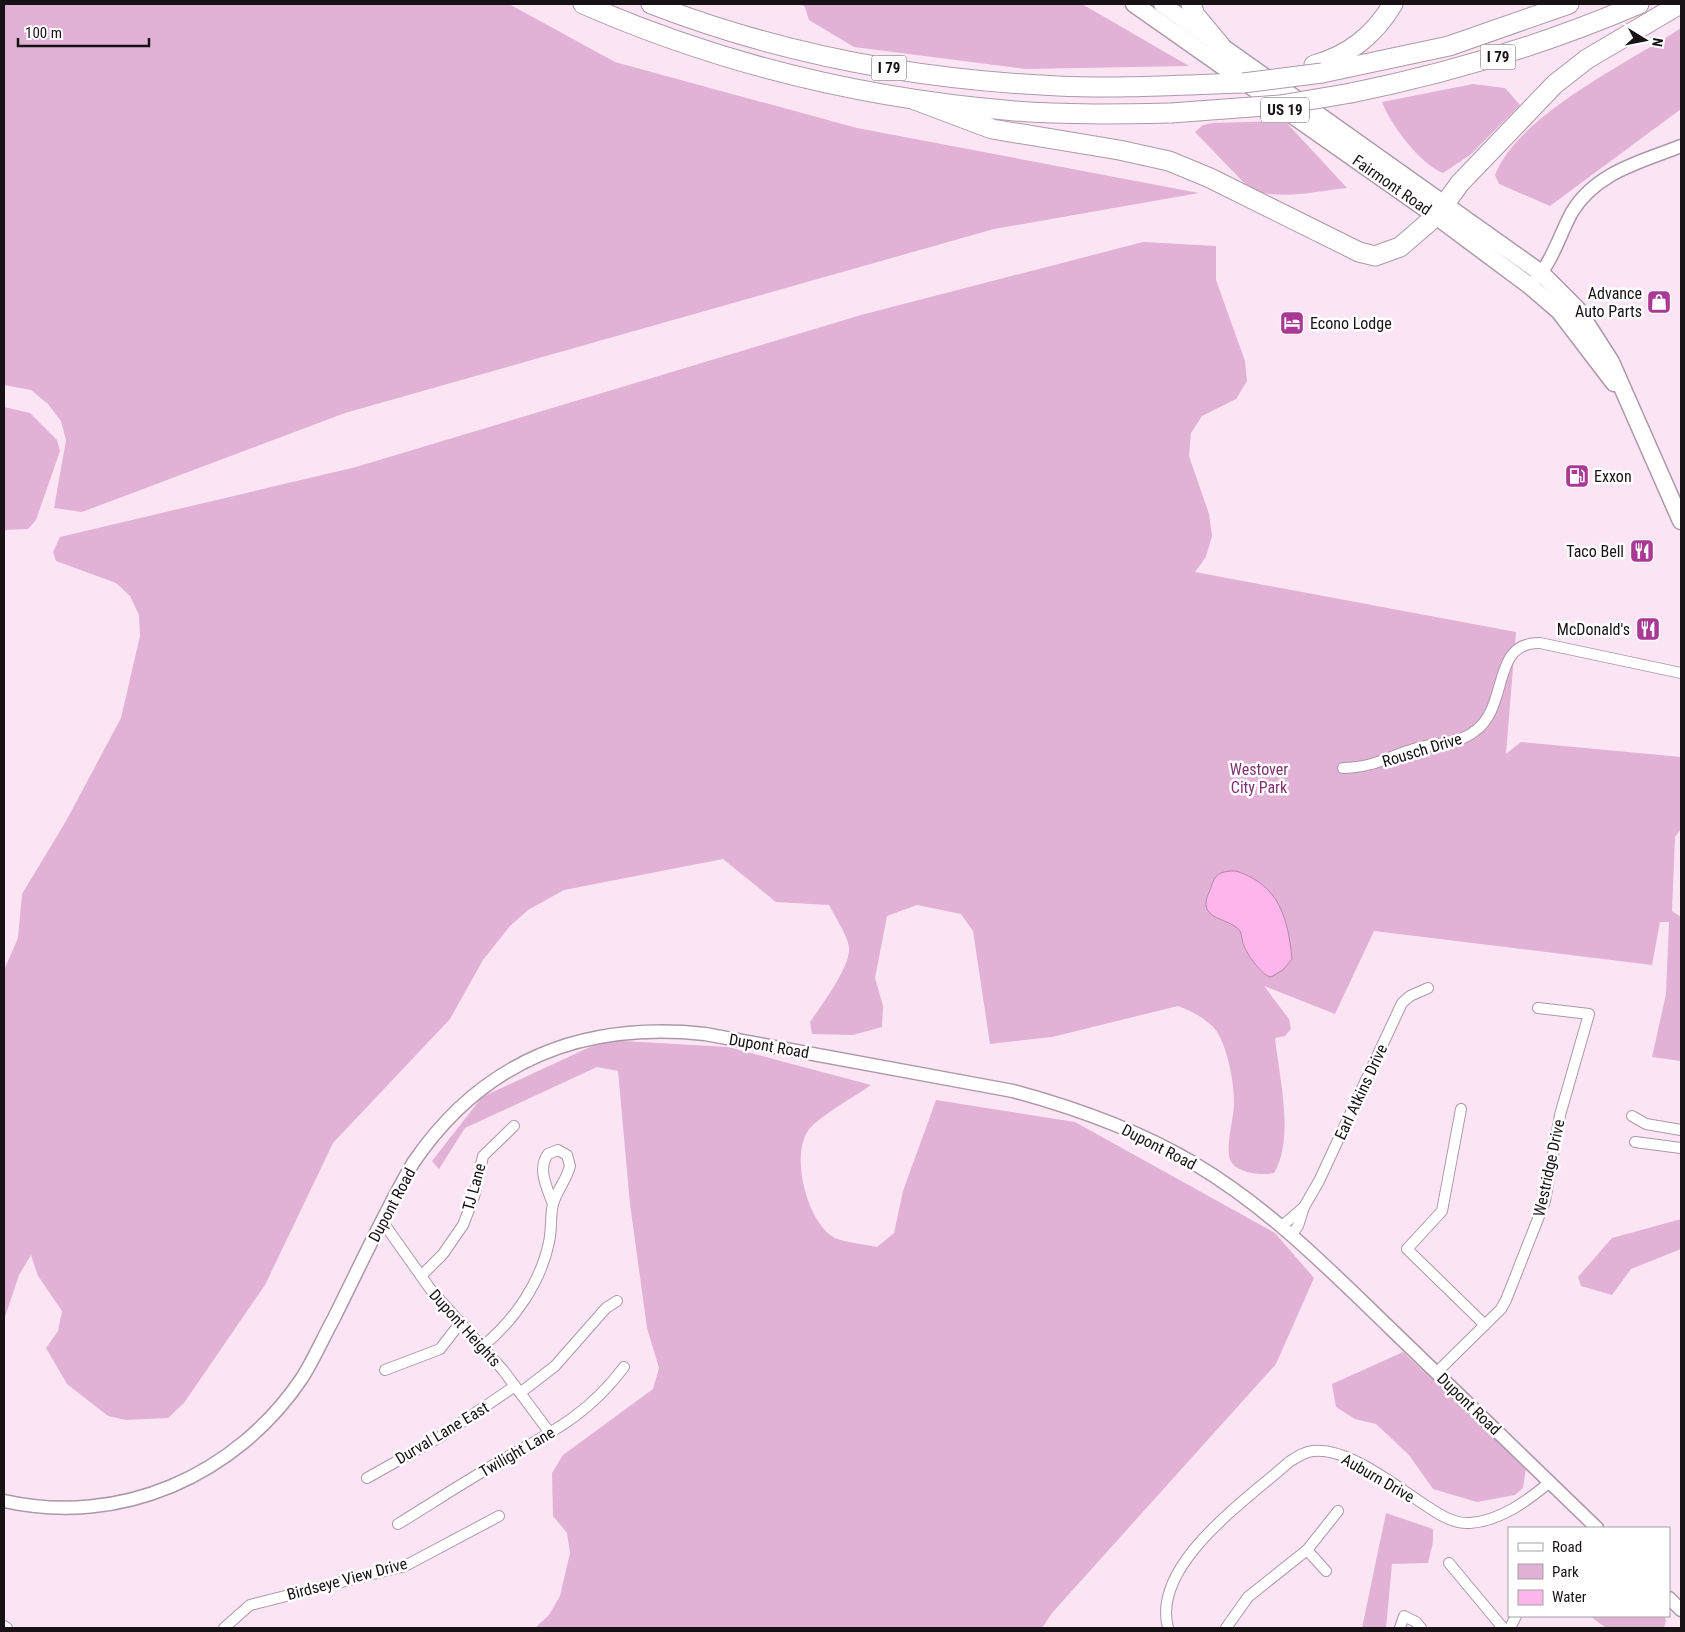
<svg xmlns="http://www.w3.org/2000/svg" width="1685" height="1632" viewBox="0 0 1685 1632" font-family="'Roboto Condensed',sans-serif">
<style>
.green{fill:#e1b2d5}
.water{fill:#fcb6eb;stroke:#b884ab}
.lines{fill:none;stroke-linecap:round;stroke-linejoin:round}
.minor-casing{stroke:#ad98a7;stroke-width:12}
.tertiary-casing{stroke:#ad98a7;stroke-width:15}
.primary-casing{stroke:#ad98a7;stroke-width:19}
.motorway-casing{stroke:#ad98a7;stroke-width:21}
.minor{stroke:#fff;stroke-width:10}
.tertiary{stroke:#fff;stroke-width:12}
.primary{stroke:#fff;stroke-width:16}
.motorway{stroke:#fff;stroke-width:19}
.motorway-bridge-casing{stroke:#ad98a7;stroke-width:21;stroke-linecap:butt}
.motorway-bridge{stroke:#fff;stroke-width:19}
.labels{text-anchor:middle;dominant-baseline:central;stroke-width:5;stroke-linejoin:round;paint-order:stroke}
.shield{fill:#fff;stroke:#5d585c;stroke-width:1}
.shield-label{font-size:15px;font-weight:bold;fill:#181116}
.street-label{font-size:16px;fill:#181116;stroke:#fff}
.poi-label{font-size:16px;fill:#181116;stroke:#fff;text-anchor:end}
.park-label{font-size:16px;fill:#803071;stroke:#fff}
</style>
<rect width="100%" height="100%" fill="#fbe5f5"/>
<g class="green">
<polygon points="4,4 509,4 615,62 857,128 1199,193 994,229 345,413 82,512 54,508 66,440 61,421 48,404 31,390 4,385"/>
<polygon points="800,4 1082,4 1189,66 1026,69 854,47 809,20 805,7"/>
<path d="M1681,28V109L1550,206L1499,184L1495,175C1518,115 1628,63 1681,28Z"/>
<path d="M1473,84L1505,88L1520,105L1470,155L1443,173C1420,164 1390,124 1382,102Z"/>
<path d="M1285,121L1347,188C1317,191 1279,201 1250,189L1195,132L1203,125L1213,123Z"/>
<path d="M1143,242L1216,246V280L1245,361L1247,381L1236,399L1202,416L1191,433L1189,456L1209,514L1212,536L1206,557L1195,572L1516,632L1506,754L1521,742L1681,757V829L1675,837L1672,911L1681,917V1061L1652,1057L1666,994L1669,922H1660L1652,965L1374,931L1335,1014L1264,986L1289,1019L1291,1029L1285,1036L1275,1038C1279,1077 1295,1138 1274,1173C1261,1176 1230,1173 1229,1155C1227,1138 1234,1119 1234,1101C1234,1082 1227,1043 1214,1028C1206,1019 1190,1010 1178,1006L1052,1037L990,1044L973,931L961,914L917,905L887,916L875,978L883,1006L882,1027L853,1035L812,1034L810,1022C821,1006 851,966 849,947C848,936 834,915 829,905L776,902L723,859L564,890L528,910L510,926L483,960L450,1019L333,1143L265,1285L184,1403L168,1418L126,1420L108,1416L67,1384L46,1348L58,1331L62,1311L38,1276L31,1255L19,1275L4,1320V970L18,938L22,894L66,821L121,718L140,636L139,615L130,596L116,583L56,561L53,552L60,537L356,467L861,315Z"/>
<polygon points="4,407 30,413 57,440 60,451 36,520 28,529 4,530"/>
<path d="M605,1040L728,1047L871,1085C854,1097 825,1113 811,1127C788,1151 807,1224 835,1238C847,1243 864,1244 877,1247L894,1233L903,1191L936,1100L1075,1122L1275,1233L1314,1278L1276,1364L1052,1613L1042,1628H535L549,1615L560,1596L570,1553L567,1533L553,1516L552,1473L563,1455L653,1389L659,1368L647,1328L630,1204L618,1071L597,1067L465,1128L439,1169L432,1161L482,1097Z"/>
<polygon points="1681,1219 1681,1249 1631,1269 1612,1295 1581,1286 1578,1277 1612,1238"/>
<polygon points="1403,1352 1526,1468 1523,1488 1515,1495 1477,1502 1433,1489 1409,1455 1376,1424 1355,1419 1336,1407 1332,1384"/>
<polygon points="1386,1513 1433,1529 1433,1542 1428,1563 1392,1564 1386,1628 1362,1628"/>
<polygon points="1590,1616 1664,1616 1666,1620 1664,1628 1606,1628"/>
</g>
<path class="water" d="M1236,871C1280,885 1288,919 1292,959L1283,970L1271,977C1262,976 1247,954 1244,946C1241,941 1243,936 1240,931C1231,919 1205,920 1206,903C1206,896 1211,890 1212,884C1216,872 1224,871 1236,871Z"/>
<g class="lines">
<defs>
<g id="minor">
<path d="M1343,768C1377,767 1388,756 1417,748C1438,742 1457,745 1475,731C1510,706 1490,642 1540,643L1681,673"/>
<polyline points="1461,1109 1442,1211 1407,1249 1485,1325"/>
<polyline points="1632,1116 1646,1124 1681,1130"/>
<polyline points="1635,1142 1681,1148"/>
<polyline points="382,1221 431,1290 503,1370 550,1433"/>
<polyline points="1282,1226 1304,1207"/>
<polyline points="1292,1234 1298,1226 1304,1207 1319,1181 1402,1003 1410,996 1428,988"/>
<polyline points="421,1276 443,1254 463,1225 474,1197 483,1156 514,1126"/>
<path d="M483,1346C514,1321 541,1282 549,1242C552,1229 550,1215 553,1204C557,1190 567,1179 570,1166L567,1155L558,1150L548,1154C537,1169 547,1188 553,1204"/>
<polyline points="385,1370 440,1349 461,1322"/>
<polyline points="1436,1373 1501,1309 1506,1300 1545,1201 1560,1115 1589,1014 1538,1008"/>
<polyline points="520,1393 555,1366 606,1308 617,1301"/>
<polyline points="367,1478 440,1437 515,1386"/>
<path d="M398,1524C432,1503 466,1481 502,1460C552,1432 588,1415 624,1367"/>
<polyline points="1307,1550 1326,1571"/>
<polyline points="1449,1563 1503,1628"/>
<polyline points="4,1626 7,1628"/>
<polyline points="224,1628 250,1605 405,1566 499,1516"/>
<path d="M1168,1628C1151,1564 1248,1499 1289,1462C1297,1457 1304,1452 1313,1451C1349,1447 1398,1488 1428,1507C1440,1515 1454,1524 1470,1523C1500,1521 1527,1501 1550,1482"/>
<polyline points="1226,1628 1248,1597 1307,1550 1338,1511"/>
<polyline points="1400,1628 1404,1616 1416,1622 1421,1628"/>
<polyline points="1510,1628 1516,1616"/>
</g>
<g id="tertiary">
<path d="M1536,279C1553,260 1560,234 1572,212C1596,172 1641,162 1681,146"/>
<path d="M4,1501C120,1527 236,1476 302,1378C314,1359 323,1338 334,1318C360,1266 384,1213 413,1163C483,1060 584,1021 705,1034L1013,1091C1076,1108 1138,1130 1195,1164C1269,1208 1329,1269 1391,1329C1460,1395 1528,1462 1597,1528"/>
<polyline points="1669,1598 1681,1610"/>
</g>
<g id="primary">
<polyline points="1134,4 1436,216 1530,286 1559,311 1614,383"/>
<polyline points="1162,4 1541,273 1577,309 1611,362 1681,521"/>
</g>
<g id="motorway">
<path d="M583,4C720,64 866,99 1015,111C1067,115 1119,114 1171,113"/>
<path d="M651,4C780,54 919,80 1058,86C1119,89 1181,85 1243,83"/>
<polyline points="1191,4 1195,15 1220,45"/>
<path d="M1314,65C1350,55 1374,35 1393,4"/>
<polyline points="1322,73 1449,46 1569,4"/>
<path d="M1351,93C1450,73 1546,44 1639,4"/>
<polyline points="915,100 992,129 1119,150 1169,161 1210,178 1359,252 1375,256 1400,247 1436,216 1460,183 1555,84 1587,59 1680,4"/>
</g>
</defs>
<use href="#minor" class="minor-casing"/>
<use href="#tertiary" class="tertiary-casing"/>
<use href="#primary" class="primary-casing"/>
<use href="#motorway" class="motorway-casing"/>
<use href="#minor" class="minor"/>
<use href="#tertiary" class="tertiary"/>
<use href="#primary" class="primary"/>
<use href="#motorway" class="motorway"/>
<defs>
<g id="motorway-bridge">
<polyline points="1243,83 1322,73"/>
<polyline points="1171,113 1280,105 1351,93"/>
</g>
</defs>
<use href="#motorway-bridge" class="motorway-bridge-casing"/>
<use href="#motorway-bridge" class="motorway-bridge"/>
</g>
<defs>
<symbol id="shop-square" viewBox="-11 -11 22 22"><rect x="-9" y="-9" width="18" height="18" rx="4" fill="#a93995" stroke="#fff"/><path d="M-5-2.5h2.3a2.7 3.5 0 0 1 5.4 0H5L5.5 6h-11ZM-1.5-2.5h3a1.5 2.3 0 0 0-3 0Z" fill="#fff"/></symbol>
<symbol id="hotel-square" viewBox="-11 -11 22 22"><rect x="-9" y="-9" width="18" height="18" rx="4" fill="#a93995" stroke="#fff"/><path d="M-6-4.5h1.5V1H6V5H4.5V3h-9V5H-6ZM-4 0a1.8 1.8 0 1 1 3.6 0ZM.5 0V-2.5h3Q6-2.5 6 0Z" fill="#fff"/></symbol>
<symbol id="fuel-square" viewBox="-11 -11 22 22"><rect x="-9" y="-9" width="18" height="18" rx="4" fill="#a93995" stroke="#fff"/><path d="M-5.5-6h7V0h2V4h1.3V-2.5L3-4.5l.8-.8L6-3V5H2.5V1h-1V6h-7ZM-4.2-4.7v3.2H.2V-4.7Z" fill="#fff"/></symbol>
<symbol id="restaurant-square" viewBox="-11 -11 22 22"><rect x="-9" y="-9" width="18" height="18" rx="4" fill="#a93995" stroke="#fff"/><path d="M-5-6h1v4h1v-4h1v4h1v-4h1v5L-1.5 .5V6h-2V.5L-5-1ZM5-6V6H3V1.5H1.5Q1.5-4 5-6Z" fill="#fff"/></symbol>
</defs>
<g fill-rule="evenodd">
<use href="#shop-square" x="1645" y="288" width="28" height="28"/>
<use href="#hotel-square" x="1278" y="309" width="28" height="28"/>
<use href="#fuel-square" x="1563" y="462" width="28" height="28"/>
<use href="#restaurant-square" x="1628" y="537" width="28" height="28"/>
<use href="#restaurant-square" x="1634" y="615" width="28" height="28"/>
</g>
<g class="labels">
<g class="shield">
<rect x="1480.5" y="44.5" width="35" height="25" rx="4"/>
<rect x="871.5" y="55.5" width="35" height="25" rx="4"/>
<rect x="1261" y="97.5" width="48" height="25" rx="4"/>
</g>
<g class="shield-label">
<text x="1498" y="57">I 79</text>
<text x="889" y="68">I 79</text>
<text x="1285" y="110">US 19</text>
</g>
<g class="street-label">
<text transform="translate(1392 185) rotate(35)">Fairmont Road</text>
<text transform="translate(1422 750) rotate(-17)">Rousch Drive</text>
<text transform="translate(769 1046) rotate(10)">Dupont Road</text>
<text transform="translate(1361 1092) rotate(-65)">Earl Atkins Drive</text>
<text transform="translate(1159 1147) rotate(27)">Dupont Road</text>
<text transform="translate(1549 1168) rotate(-78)">Westridge Drive</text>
<text transform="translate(474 1187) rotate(-75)">TJ Lane</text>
<text transform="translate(392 1205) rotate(-62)">Dupont Road</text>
<text transform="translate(465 1328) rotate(48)">Dupont Heights</text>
<text transform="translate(1469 1404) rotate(44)">Dupont Road</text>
<text transform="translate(442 1433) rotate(-31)">Durval Lane East</text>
<text transform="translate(517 1452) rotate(-30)">Twilight Lane</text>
<text transform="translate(1378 1478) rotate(30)">Auburn Drive</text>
<text transform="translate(347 1579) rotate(-15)">Birdseye View Drive</text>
</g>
<g class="poi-label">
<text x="1642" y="293">Advance<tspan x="1642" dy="18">Auto Parts</tspan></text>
<text x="1310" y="323" text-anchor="start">Econo Lodge</text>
<text x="1594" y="476" text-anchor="start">Exxon</text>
<text x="1624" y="551">Taco Bell</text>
<text x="1630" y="629">McDonald's</text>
</g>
<g class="park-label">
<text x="1259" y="769">Westover<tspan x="1259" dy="18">City Park</tspan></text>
</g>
</g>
<rect width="1685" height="1632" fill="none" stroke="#181116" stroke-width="10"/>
<rect x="1508" y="1527" width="162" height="90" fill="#ffffff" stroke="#a3a0a2"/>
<rect x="1518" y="1543" width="25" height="8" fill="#ffffff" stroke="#a3a0a2"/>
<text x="1552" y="1552" font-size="15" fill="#181116">Road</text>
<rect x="1518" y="1564" width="25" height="15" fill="#e1b2d5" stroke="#a3a0a2"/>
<text x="1552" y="1577" font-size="15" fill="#181116">Park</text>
<rect x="1518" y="1590" width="25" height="15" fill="#fcb6eb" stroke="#a3a0a2"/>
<text x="1552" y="1602" font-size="15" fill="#181116">Water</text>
<g transform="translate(1645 40) rotate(100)" stroke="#ffffff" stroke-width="4" paint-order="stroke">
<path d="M0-4L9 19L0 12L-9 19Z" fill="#181116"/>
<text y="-8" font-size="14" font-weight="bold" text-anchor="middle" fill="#181116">N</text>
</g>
<path d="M18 38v8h131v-8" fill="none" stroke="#181116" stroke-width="2.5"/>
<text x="25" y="38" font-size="15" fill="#181116" stroke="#ffffff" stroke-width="4" paint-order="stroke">100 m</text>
</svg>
